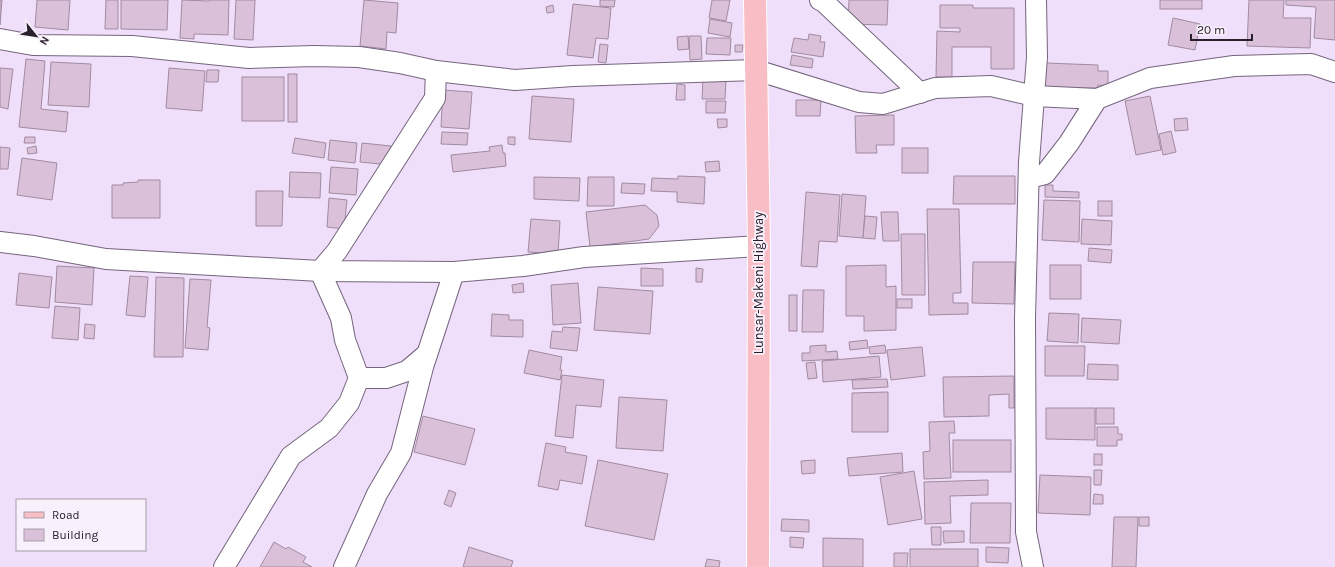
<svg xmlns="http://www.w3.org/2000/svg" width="1335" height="567" viewBox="0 0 1335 567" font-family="Karla,sans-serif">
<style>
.building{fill:#dbc0da;stroke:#a18ba0}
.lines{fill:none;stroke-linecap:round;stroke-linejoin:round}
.street-casing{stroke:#75657d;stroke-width:22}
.primary-casing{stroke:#fff;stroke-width:24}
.street{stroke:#fff;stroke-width:20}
.primary{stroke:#f8bdc5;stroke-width:22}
.labels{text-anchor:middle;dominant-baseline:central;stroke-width:3.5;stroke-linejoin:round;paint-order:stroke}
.street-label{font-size:13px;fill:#28212b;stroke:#f8f0fb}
</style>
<rect width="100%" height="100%" fill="#f0dffa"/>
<g class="building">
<polygon points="0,0 2,0 0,25"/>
<polygon points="37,0 70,0 68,30 35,27"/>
<polygon points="106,0 118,0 118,29 105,29"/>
<polygon points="121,0 168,0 167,30 121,29"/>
<polygon points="182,0 210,1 210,0 229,0 228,35 194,34 194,39 180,38"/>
<polygon points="236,0 255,0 253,40 234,39"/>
<polygon points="364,0 398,3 396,33 387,32 386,49 360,46"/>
<polygon points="600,0 615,0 614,7 600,6"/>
<polygon points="712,0 730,0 726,21 709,18"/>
<polygon points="849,0 888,0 887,25 848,24"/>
<rect x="1160" y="0" width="42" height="9"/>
<polygon points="1249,0 1284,0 1283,18 1311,18 1310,48 1247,46"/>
<polygon points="1286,0 1335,0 1335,40 1314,38 1316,7 1286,5"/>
<polygon points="573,4 611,8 608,39 596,38 593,58 567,55"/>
<polygon points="553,5 554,12 547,13 546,7"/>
<polygon points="940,5 973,5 973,8 1014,8 1014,69 991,69 991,47 952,47 952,77 936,77 937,31 960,32 960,28 940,28"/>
<polygon points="1173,18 1200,24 1195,50 1168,45"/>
<polygon points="710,19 732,23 730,37 708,33"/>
<polygon points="809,34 821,36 820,42 825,42 823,57 791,52 794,38 808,40"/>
<polygon points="688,36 689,49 678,50 677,37"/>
<polygon points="689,36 701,36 702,59 690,60"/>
<polygon points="707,38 731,38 730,55 706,54"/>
<polygon points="600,44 608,45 606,63 598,62"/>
<polygon points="735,45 743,45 742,52 735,52"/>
<polygon points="792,55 813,59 812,68 790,65"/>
<polygon points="26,59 45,61 41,109 68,112 66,132 19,127"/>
<polygon points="51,62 91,64 89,107 48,105"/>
<polygon points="1046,63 1098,65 1098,71 1108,71 1108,86 1098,85 1097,88 1045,88"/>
<polygon points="0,68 13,69 8,109 0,107"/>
<polygon points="169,68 205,71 202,111 166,108"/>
<polygon points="207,70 219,70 218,82 206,82"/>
<rect x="288" y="74" width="9" height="48"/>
<rect x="242" y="77" width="42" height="44"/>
<polygon points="703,79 726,79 725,99 702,99"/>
<polygon points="677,84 685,85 685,100 676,100"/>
<polygon points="443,90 472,92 469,129 441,127"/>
<polygon points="532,96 574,99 571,142 529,139"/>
<polygon points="1150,96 1161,150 1136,155 1125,101"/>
<polygon points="796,100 821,100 820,116 796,116"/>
<polygon points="706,101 726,101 725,113 706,113"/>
<polygon points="894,115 894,145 876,145 877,153 856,153 855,116"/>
<polygon points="1187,118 1188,130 1175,131 1174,119"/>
<polygon points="717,119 727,119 727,127 718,128"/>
<polygon points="1171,131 1176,152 1163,155 1159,134"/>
<polygon points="442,132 468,133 467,145 441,144"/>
<polygon points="25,137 35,137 35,143 24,143"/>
<polygon points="508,137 515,137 515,145 508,144"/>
<polygon points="295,138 326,143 324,158 292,153"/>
<polygon points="330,140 357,143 355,163 328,160"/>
<polygon points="362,143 391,146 389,165 360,162"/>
<polygon points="502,145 503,153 505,153 506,166 453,172 451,155 490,151 489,147"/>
<polygon points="36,146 37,153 28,154 27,148"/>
<polygon points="0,147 10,148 8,169 0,169"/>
<rect x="902" y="148" width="26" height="25"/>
<polygon points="22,158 57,163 52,200 17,195"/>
<polygon points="719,161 720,171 706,172 705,162"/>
<polygon points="331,167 358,169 356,195 329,193"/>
<polygon points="290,172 321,173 320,198 289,197"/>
<polygon points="678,176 705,177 704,204 677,202 677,192 651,191 652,178 678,179"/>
<polygon points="954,176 1015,176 1015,204 953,204"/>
<polygon points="534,177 580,178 579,201 534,199"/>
<polygon points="588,177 614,177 614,206 587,206"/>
<polygon points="138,180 160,180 160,218 112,218 112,185 123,185 123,183 138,182"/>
<polygon points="622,183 645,184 644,194 621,193"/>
<polygon points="1045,185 1053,185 1053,191 1079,192 1079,198 1045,197"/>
<polygon points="256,191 283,191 282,226 256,226"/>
<polygon points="806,192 840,195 837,242 819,241 817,267 801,266"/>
<polygon points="842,194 866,196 863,238 839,236"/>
<polygon points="329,198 347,200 344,229 327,227"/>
<polygon points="1044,200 1080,201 1079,242 1042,240"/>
<rect x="1098" y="201" width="14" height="15"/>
<polygon points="645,205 657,215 659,226 649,239 590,247 586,212"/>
<polygon points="927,209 959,209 961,293 953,293 953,303 968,303 968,314 929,315"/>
<polygon points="881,212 898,212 899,241 883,241"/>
<polygon points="865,216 877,217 875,239 863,238"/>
<polygon points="531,219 560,221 558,254 528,252"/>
<polygon points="1082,219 1112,221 1111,245 1081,244"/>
<polygon points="901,234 925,234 925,295 902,295"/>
<polygon points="1089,248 1112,250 1111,263 1088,261"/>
<polygon points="973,262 1015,262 1014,304 972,303"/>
<polygon points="886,265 886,287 896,286 896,330 864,331 864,316 846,316 846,266"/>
<rect x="1050" y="265" width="31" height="34"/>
<polygon points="57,266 94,268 92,305 55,302"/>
<polygon points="641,268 663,269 663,286 641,286"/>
<polygon points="696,268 703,269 702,282 696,282"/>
<polygon points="19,273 52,277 49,308 16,305"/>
<polygon points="130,276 148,277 145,317 126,315"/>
<polygon points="156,277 184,278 183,357 154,357"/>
<polygon points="190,279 211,280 207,327 210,328 208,350 185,348"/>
<polygon points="523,283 524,292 513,293 512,285"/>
<polygon points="578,283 581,323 553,325 551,285"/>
<polygon points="598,287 653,291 650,334 594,330"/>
<polygon points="803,290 824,290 823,332 802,332"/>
<rect x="789" y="295" width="8" height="36"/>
<rect x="897" y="299" width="15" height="9"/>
<polygon points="55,306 80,308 78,340 52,338"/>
<polygon points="1049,313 1079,314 1078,343 1047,341"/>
<polygon points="492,314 509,315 509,320 523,320 523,337 491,336"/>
<polygon points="1082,318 1121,320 1119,344 1081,342"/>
<polygon points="85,324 95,325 94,339 84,338"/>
<polygon points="563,327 580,328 577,351 550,348 552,331 562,332"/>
<polygon points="867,340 868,348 850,350 849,342"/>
<polygon points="826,345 826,352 837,351 838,359 802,361 802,353 810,353 810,346"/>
<polygon points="885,345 886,353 870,354 869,347"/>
<polygon points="1045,346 1085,346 1084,376 1045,376"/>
<polygon points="922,347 925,376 891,380 887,350"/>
<polygon points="529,350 562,357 560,370 562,370 560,380 524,373"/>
<polygon points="879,356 881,377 823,382 822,361"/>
<polygon points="815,362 817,378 808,379 806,363"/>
<polygon points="1088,364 1118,365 1118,380 1087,379"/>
<polygon points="562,375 604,380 601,407 576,405 573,438 555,436"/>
<polygon points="1014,376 1014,408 1009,408 1009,394 989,395 989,416 944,417 943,377"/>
<polygon points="887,379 888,387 853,389 852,380"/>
<polygon points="888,392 888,432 852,432 852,393"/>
<polygon points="619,397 667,400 663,451 616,448"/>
<polygon points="1046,408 1095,408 1095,440 1046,439"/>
<rect x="1096" y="408" width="18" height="16"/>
<polygon points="423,416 475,429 465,465 414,452"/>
<polygon points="954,421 955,433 949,433 951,478 924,479 923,452 930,451 929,422"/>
<polygon points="1097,427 1118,427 1118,434 1122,434 1122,440 1117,440 1117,446 1097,446"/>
<rect x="953" y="440" width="58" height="32"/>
<polygon points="546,443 566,447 565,452 587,456 582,484 560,480 558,490 538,486"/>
<polygon points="902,453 903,472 849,476 847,458"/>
<rect x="1094" y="454" width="8" height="11"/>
<polygon points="598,460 668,474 654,540 585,526"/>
<polygon points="815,460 815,473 802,474 801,461"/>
<polygon points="1094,470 1102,470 1101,485 1094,485"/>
<polygon points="914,471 922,519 888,525 880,477"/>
<polygon points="1040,475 1091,477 1090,515 1038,513"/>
<polygon points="988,480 988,495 950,496 951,523 925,524 924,482"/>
<polygon points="449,490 456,493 451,507 444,504"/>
<polygon points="1094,494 1103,495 1103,504 1093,504"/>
<polygon points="971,503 1011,503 1010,543 970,543"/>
<polygon points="1114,517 1138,517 1136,567 1112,567"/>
<rect x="1139" y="517" width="10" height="9"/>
<polygon points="782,519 809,520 809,532 781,531"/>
<polygon points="931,527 941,527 941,545 932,545"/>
<polygon points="943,531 964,531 964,542 944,543"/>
<polygon points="790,537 804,538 803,548 790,547"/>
<polygon points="823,538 863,539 863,567 823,567"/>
<polygon points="274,542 286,549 288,547 306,557 303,562 312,567 260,567"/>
<polygon points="469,547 513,561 511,567 463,567"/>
<polygon points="986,547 1009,548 1008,563 986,562"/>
<rect x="910" y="549" width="68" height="18"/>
<polygon points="894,553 908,553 907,567 894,567"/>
<polygon points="707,559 720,561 719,567 705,567"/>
</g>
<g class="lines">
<defs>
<g id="street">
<polyline points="820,0 824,2 920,93"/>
<polyline points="0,39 33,45 132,46 249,58 314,56 359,57 400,63 436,71 515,80 573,76 756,70 859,102 883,104 935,88 991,86 1034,96 1097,99 1150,78 1234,66 1311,64 1335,72"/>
<polyline points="1029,178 1045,174 1069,143 1097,99"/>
<polyline points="0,242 34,246 106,259 320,271 454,272 523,266 584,257 759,246"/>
<polyline points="359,378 386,378 407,371 427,354"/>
<polyline points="224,567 291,456 329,428 349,403 359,378 345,340 341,318 320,271 337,251 435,98 436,71"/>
<polyline points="344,567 377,494 401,453 423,367 454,272"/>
<polyline points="1033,567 1026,532 1025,318 1029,162 1037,57 1036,0"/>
</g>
<polyline id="primary" points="755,0 759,246 758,567"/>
</defs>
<use href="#street" class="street-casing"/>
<use href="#primary" class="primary-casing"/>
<use href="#street" class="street"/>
<use href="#primary" class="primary"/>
</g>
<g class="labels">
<g class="street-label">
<text transform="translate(758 283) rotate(-90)">Lunsar-Makeni Highway</text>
</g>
</g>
<rect x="16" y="499" width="130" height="52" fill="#f8f0fb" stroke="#a59da8"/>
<rect x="24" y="512" width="20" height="6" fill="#f8bdc5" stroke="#a59da8"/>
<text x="52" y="519" font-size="12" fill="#28212b">Road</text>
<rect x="24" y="529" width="20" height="12" fill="#dbc0da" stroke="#a59da8"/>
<text x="52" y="539" font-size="12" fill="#28212b">Building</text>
<g transform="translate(36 36) rotate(120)" stroke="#f8f0fb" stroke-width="3" paint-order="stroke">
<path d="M0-3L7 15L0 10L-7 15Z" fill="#28212b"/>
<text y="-6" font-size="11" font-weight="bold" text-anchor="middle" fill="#28212b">N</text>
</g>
<path d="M1191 34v6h61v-6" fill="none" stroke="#28212b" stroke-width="2"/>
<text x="1197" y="34" font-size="12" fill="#28212b" stroke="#f8f0fb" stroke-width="3" paint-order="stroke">20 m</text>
</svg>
